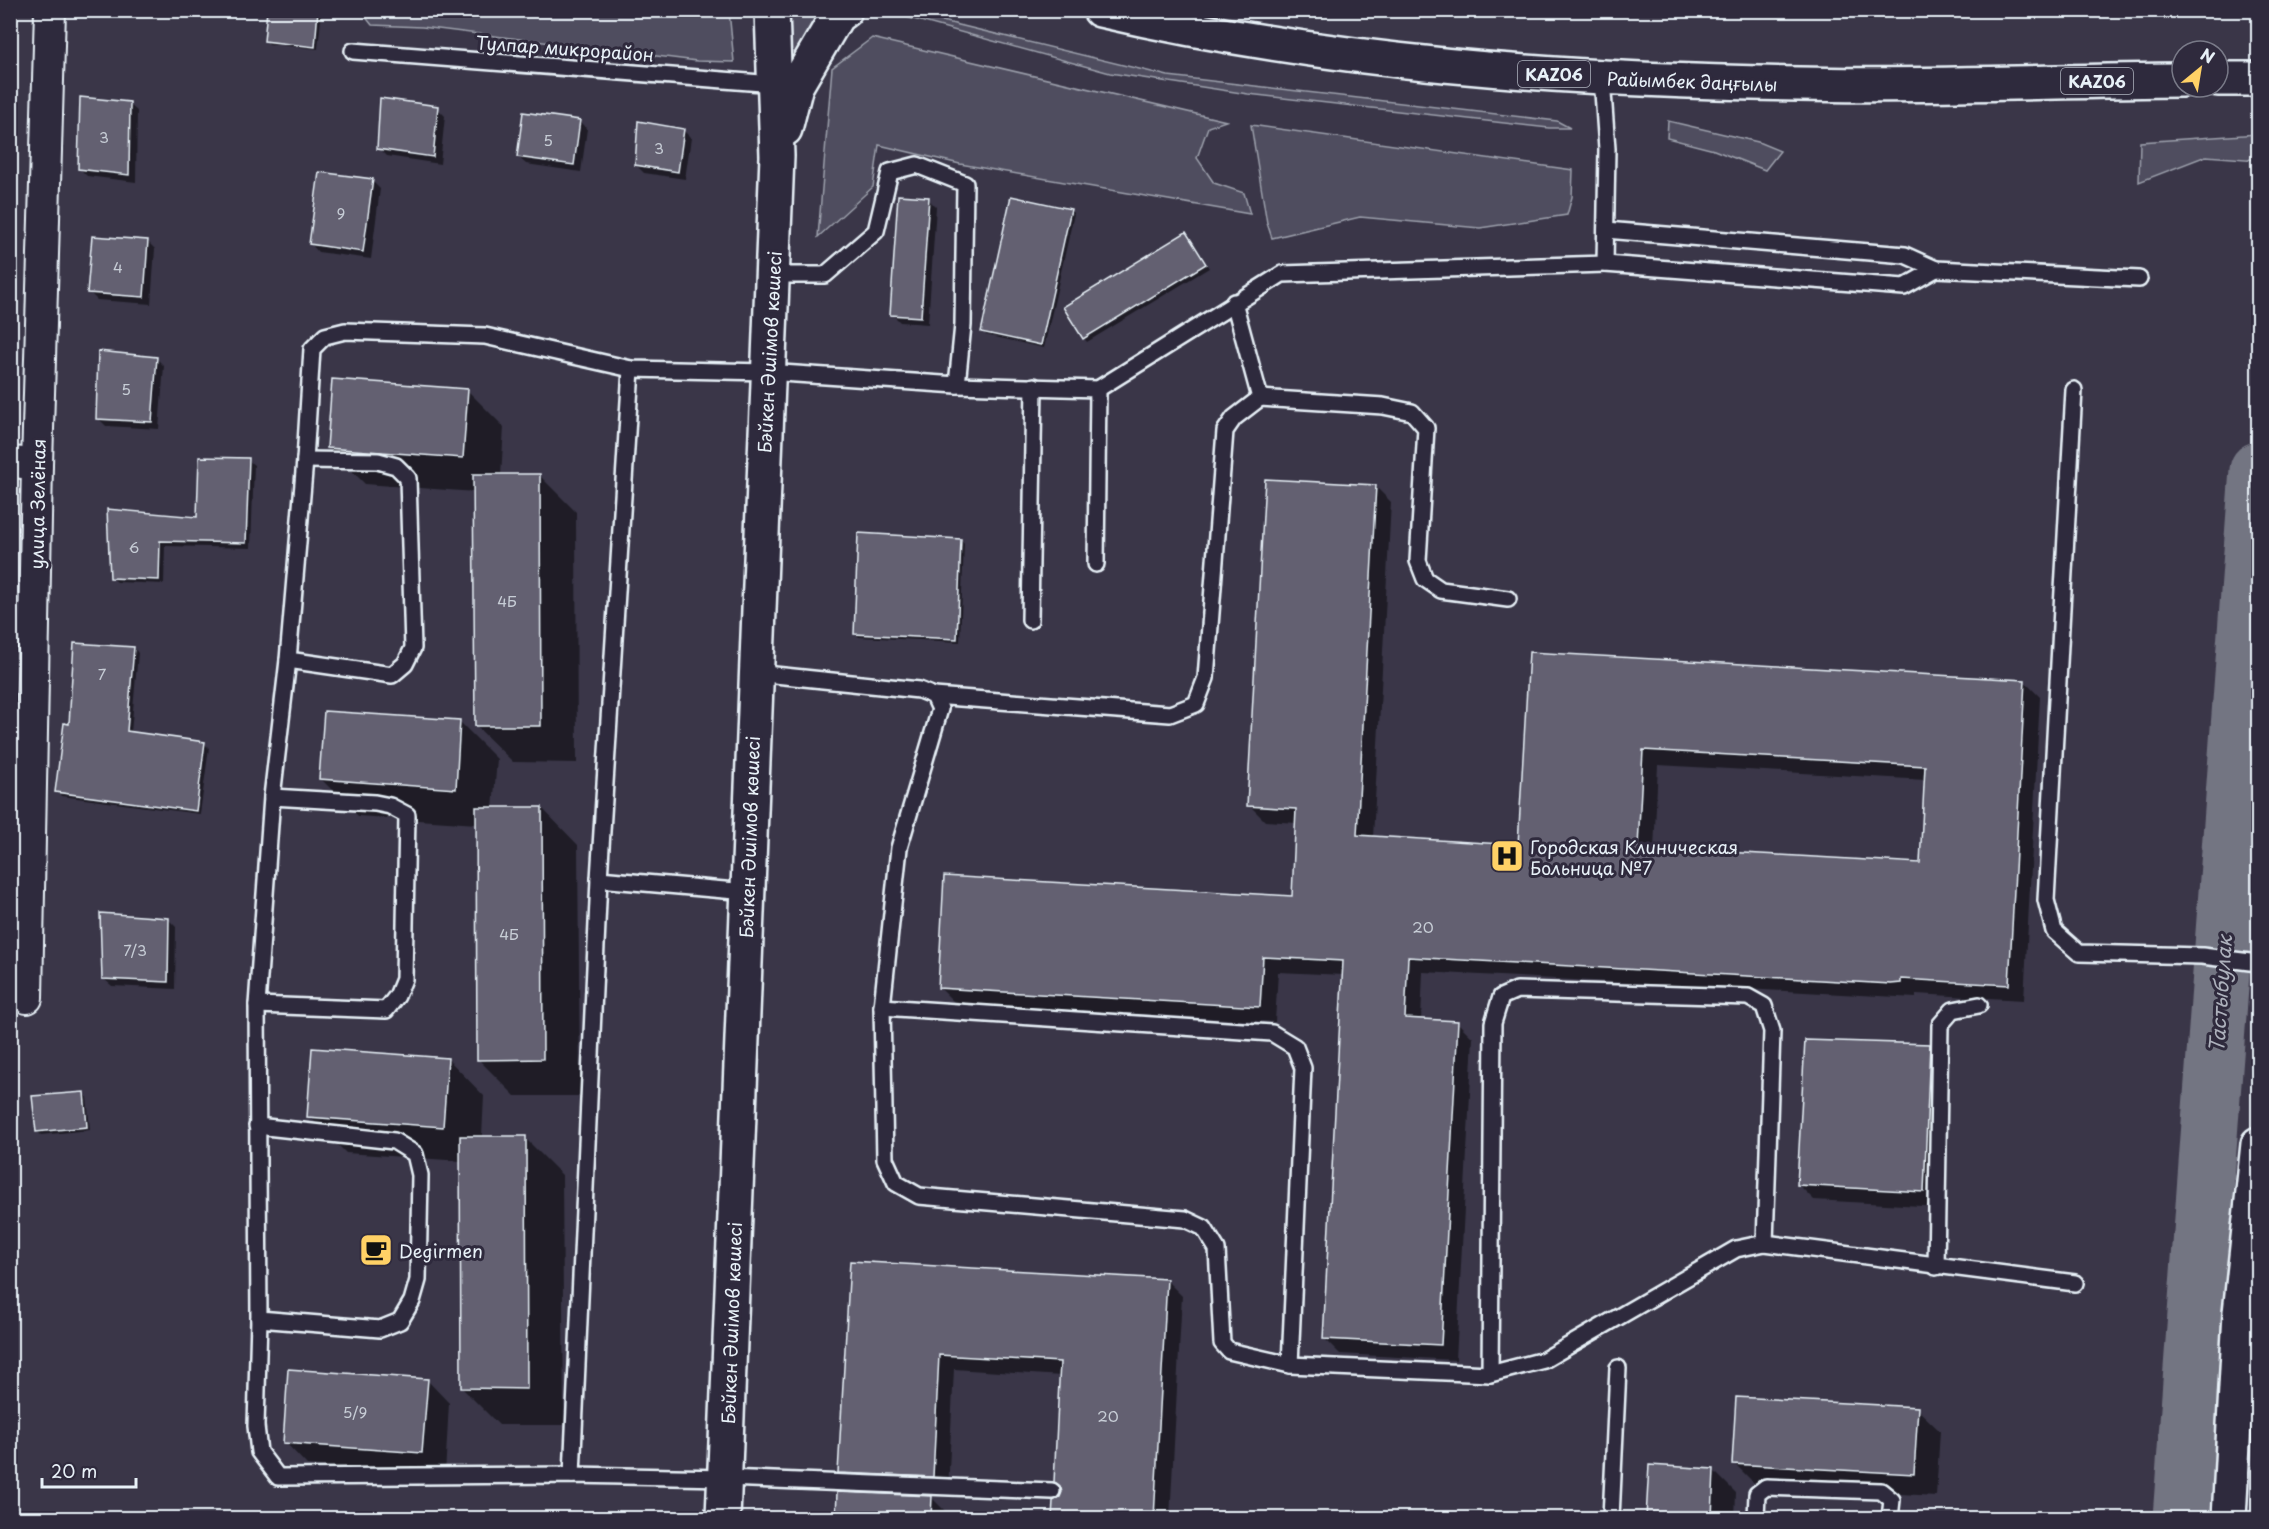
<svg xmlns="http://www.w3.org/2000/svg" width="2269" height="1529" viewBox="0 0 2269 1529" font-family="'Playpen Sans',sans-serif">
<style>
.green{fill:#504e5f;stroke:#9ca0ac;stroke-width:1.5}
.shadow{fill:#0007;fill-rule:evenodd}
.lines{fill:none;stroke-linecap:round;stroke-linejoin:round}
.river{stroke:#737482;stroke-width:57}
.building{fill:#636171;stroke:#e8f1f8;stroke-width:1.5;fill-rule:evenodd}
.service-casing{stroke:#e8f1f8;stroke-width:20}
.minor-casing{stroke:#e8f1f8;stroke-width:34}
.tertiary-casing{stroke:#e8f1f8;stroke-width:38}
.secondary-casing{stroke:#e8f1f8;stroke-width:38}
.trunk-casing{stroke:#e8f1f8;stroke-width:38}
.service{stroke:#2f2a3d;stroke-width:15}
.minor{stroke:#2f2a3d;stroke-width:30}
.tertiary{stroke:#2f2a3d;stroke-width:33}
.secondary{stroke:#2f2a3d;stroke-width:33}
.trunk{stroke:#2f2a3d;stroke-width:33}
.labels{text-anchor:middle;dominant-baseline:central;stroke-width:6;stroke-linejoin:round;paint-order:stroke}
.number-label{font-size:15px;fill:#c7cdd6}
.shield{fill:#2f2a3d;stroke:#b0b5c0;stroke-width:1.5}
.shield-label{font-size:16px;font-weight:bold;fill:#e8f1f8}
.street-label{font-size:18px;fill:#e8f1f8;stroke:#2f2a3d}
.poi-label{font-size:18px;fill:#e8f1f8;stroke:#2f2a3d;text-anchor:start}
.water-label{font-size:20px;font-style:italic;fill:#aeb2bd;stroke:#2f2a3d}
</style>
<rect width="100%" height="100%" fill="#3a3648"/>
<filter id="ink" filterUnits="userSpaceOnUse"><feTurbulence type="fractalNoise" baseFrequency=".0167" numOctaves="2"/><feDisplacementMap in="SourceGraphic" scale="12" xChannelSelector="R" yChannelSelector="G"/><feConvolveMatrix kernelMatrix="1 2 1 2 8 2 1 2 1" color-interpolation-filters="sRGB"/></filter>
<g filter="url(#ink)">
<g class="green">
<polygon points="361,11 729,11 734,62 697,61 422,27 372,25"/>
<polygon points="783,11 832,11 783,104"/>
<polygon points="884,11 926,17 1168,76 1557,121 1570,128 1549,128 1248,94 1110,73"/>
<polygon points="872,38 1226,121 1208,127 1197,158 1214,183 1244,193 1250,214 960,164 879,145 873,187 818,237 832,68"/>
<polygon points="1668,121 1758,142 1780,151 1765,170 1714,150 1667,138"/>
<polygon points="1251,125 1573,170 1572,197 1567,215 1480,228 1360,217 1272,238 1267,223"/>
<polygon points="2258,134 2258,160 2206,156 2139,182 2140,142"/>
</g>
<g class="shadow">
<polygon points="269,10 322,10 318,49 269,44 266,40"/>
<polygon points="129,104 137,111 136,182 87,176 80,169"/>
<polygon points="437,108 445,116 440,164 387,156 379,148"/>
<polygon points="579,121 587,129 581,172 526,164 518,157"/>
<polygon points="683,130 691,138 685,179 644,173 636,165"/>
<polygon points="372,181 380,189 371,259 318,252 311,244"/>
<polygon points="928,199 936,207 928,324 900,322 892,314"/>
<polygon points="1070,210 1074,214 1044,348 986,335 983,331"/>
<polygon points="1186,233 1209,268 1087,342 1084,338"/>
<polygon points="147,241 155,249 151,304 97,300 89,292"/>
<polygon points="157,359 164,366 159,429 106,426 98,418"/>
<polygon points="467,390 504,427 501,476 539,475 576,512 577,763 513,762 476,726 475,492 365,484 328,447"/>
<polygon points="248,460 254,465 251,548 165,546 164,584 117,582 112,577 109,511 199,518"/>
<path d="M1375,486L1391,502L1373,838L1519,846L1530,653L2025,682L2040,697L2024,1000L1916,994V998L1423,972L1421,1021L1458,1023L1473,1038L1456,1360L1340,1354L1324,1338L1344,975L1278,972L1275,1022L955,1003L940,988L1293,897L1297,823L1265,821L1249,805ZM1658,765L1926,780L1921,865L1654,850Z"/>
<polygon points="961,540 964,544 960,642 859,637 855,633"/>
<polygon points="134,648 138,653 131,733 204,743 209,748 200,814 61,796 57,791 70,725"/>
<polygon points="460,722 497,759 493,809 542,808 578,845 580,1096 515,1096 478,1059 477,824 358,816 321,779"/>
<polygon points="168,919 176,927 175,989 112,986 104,979"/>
<polygon points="1929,1046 1945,1061 1939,1207 1814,1200 1799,1185"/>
<polygon points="448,1059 484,1096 482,1137 525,1138 562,1175 564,1425 499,1425 462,1388 461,1161 346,1153 309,1116"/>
<polygon points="83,1094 87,1097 90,1130 41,1135 37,1131"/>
<polygon points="851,1263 1166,1280 1182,1296 1170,1518 1053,1518 1054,1501 1061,1498 1063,1490 1055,1481 1061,1376 954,1369 948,1491 855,1488 840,1472"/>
<polygon points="427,1380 449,1403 445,1475 307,1465 285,1442"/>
<polygon points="1917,1409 1940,1431 1936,1496 1757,1486 1734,1463"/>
<polygon points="1650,1467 1714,1471 1736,1493 1735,1518 1648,1518"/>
<polygon points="931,1497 947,1513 946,1518 831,1518 831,1513"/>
</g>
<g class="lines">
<polyline class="river" points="2181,1518 2258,470"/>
</g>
<g class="building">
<polygon points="267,10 318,10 315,47 264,41"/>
<polygon points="80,97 130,102 129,175 78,169"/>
<polygon points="380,98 438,106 433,157 377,149"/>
<polygon points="523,112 580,120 574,165 517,157"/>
<polygon points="638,121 684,129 678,172 635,165"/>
<polygon points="319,172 373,179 363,252 309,244"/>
<polygon points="898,195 929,197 921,317 890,315"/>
<polygon points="1011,196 1071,209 1041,345 981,332"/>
<polygon points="1186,232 1206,264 1083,339 1063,307"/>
<polygon points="92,236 148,240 144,297 87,293"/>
<polygon points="98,351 157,357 152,422 96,419"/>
<polygon points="332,379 468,389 463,458 327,448"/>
<polygon points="199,457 249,458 246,543 160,541 159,580 110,578 107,509 197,517"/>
<polygon points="473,474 540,474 541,726 475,726"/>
<path d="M1265,479L1376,485L1357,835L1518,845L1529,652L2025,680L2009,985L1901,979V983L1891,984L1408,957L1405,1018L1458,1021L1441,1345L1323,1339L1343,961L1263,957L1260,1007L938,988L944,876L1292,896L1296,809L1247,806ZM1643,750L1925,766L1920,863L1638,847Z"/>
<polygon points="858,533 961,539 957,639 854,634"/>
<polygon points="74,643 134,647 127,731 205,742 196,811 55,792 64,723 69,724"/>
<polygon points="324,711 460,720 456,789 319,779"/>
<polygon points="476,807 542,807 543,1059 477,1060"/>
<polygon points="100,913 169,918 168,982 102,979"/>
<polygon points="1805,1040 1930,1044 1924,1192 1797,1185"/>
<polygon points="312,1048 448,1058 443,1127 307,1117"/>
<polygon points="84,1092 87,1127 36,1132 32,1096"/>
<polygon points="460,1136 526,1136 527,1389 461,1388"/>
<polygon points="850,1261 1167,1279 1154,1518 1052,1518 1053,1501 1060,1497 1062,1492 1060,1486 1054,1482 1060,1362 939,1355 933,1477 838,1473"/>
<polygon points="288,1369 428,1379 422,1453 283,1443"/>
<polygon points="1736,1397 1918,1407 1914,1474 1732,1464"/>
<polygon points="1649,1465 1714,1469 1712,1518 1646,1518"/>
<polygon points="837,1492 932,1496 931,1518 836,1518"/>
</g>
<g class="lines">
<defs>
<g id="service">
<polyline points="353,51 774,84"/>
<polyline points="1606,230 1905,255 1936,269 2139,279"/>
<polyline points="1605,264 1904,287 1936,269"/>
<polyline points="772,275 825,275 876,231 890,172 917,165 965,184 963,325 957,385"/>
<polyline points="2074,390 2046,900 2054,931 2079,953 2202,956 2258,963"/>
<polyline points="1260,398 1383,406 1412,412 1426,428 1418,561 1425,579 1441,590 1508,599"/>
<polyline points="1096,564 1098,389"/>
<polyline points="1030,620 1034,386"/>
<polyline points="288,660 392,675 405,664 413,648 408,478 396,466 378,461 305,460"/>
<polyline points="755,673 919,690 934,696 940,709 899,848 882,1007 885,1159 896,1183 919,1196 1185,1219 1204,1228 1217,1249 1222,1343 1229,1351 1290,1365 1490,1374 1544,1360 1736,1249 1765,1243 2075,1283"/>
<polyline points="934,696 1170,714 1196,704 1206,678 1225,431 1234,418 1260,398 1234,302"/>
<polyline points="599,879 747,892"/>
<polyline points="257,1005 386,1010 397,996 404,979 407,815 390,806 375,803 272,797"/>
<polyline points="882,1007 1272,1033 1295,1047 1303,1068 1290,1365"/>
<polyline points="257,1126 394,1141 415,1154 420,1175 418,1280 412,1301 400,1321 380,1329 259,1319"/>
<polyline points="1936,1267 1940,1025 1953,1010 1979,1005"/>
<polyline points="1490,1374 1493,1023 1501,997 1517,990 1748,997 1764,1006 1772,1031 1765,1243"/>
<polyline points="572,1475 599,879 631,369"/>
<polyline points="1052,1491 725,1478 572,1475 278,1477 259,1452 256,1426 259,1319 257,1005 272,797 288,660 305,460 312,349 325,336 345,331 485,336 631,369 767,372 957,385 1098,389 1282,274 1605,264 1607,149 1602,78"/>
<polyline points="1611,1518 1618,1368"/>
<polyline points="1756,1518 1757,1494 1766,1487 1881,1491 1892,1500 1890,1518"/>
</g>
<g id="minor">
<polyline points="10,462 37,464"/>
<polyline points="27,998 37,464 50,10"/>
</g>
<polyline id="tertiary" points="2229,1518 2240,1313 2258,1144"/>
<g id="secondary">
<polyline points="785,129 796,86 837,16 845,10"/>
<polyline points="723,1518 777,156 772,10"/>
</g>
<g id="trunk">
<path d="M1100,10C1329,63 1565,80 1799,84C1927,87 2055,81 2182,80"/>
<polyline points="2218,79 2258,79"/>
</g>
</defs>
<use href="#service" class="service-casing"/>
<use href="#minor" class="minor-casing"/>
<use href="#tertiary" class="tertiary-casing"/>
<use href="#secondary" class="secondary-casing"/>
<use href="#trunk" class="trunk-casing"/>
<use href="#service" class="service"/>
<use href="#minor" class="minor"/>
<use href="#tertiary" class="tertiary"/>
<use href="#secondary" class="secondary"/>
<use href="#trunk" class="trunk"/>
</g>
</g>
<defs>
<symbol id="hospital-square" viewBox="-11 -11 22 22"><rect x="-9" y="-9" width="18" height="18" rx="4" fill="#ffd166" stroke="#2f2a3d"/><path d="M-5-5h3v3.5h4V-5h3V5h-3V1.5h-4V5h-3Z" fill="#111"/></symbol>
<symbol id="cafe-square" viewBox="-11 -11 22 22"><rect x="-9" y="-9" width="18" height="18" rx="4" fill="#ffd166" stroke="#2f2a3d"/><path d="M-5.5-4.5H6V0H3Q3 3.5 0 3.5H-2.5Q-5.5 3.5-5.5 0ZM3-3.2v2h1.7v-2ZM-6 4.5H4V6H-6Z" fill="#111"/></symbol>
</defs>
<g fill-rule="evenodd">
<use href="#hospital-square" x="1488" y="837" width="38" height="38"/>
<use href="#cafe-square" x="357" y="1231" width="38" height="38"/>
</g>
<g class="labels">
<g class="number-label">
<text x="104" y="136">3</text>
<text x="548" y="139">5</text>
<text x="659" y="147">3</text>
<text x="341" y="212">9</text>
<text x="118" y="266">4</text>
<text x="126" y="388">5</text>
<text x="134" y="546">6</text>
<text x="507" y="600">4Б</text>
<text x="102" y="673">7</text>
<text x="1423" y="926">20</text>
<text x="509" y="933">4Б</text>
<text x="135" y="949">7/3</text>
<text x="355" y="1411">5/9</text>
<text x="1108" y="1415">20</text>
</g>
<g class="shield">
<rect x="1518" y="61" width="72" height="26" rx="4.5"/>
<rect x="2061" y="68" width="72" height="26" rx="4.5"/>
</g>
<g class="shield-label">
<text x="1554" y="74">KАZ06</text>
<text x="2097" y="81">KАZ06</text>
</g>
<g class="street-label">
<text transform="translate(565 48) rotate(4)">Тулпар микрорайон</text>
<text transform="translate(1692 81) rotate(2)">Райымбек даңғылы</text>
<text transform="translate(769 352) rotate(-87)">Бәйкен Әшімов көшесі</text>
<text transform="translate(37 504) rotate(-89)">улица Зелёная</text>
<text transform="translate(749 837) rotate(-88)">Бәйкен Әшімов көшесі</text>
<text transform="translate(731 1323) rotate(-88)">Бәйкен Әшімов көшесі</text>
</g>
<g class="poi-label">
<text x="1530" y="846">Городская Клиническая<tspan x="1530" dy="21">Больница №7</tspan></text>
<text x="399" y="1250">Degirmen</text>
</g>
<g class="water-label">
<text transform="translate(2220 994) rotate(-86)">Тастыбулак</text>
</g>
</g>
<rect width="2269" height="1529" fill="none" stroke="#2f2a3d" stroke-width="36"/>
<rect x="18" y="18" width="2233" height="1493" fill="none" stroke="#e8f1f8" stroke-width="2" filter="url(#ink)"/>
<g transform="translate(2200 69) rotate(30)"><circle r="28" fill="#2f2a3d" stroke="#797a88" stroke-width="1.5"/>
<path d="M0-4.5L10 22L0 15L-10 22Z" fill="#ffd166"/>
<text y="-9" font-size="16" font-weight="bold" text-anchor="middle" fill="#e8f1f8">N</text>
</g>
<path d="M42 1478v9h94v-9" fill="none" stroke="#e8f1f8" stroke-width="3"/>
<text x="51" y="1478" font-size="18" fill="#e8f1f8" stroke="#2f2a3d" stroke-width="4.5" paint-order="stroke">20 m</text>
</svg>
